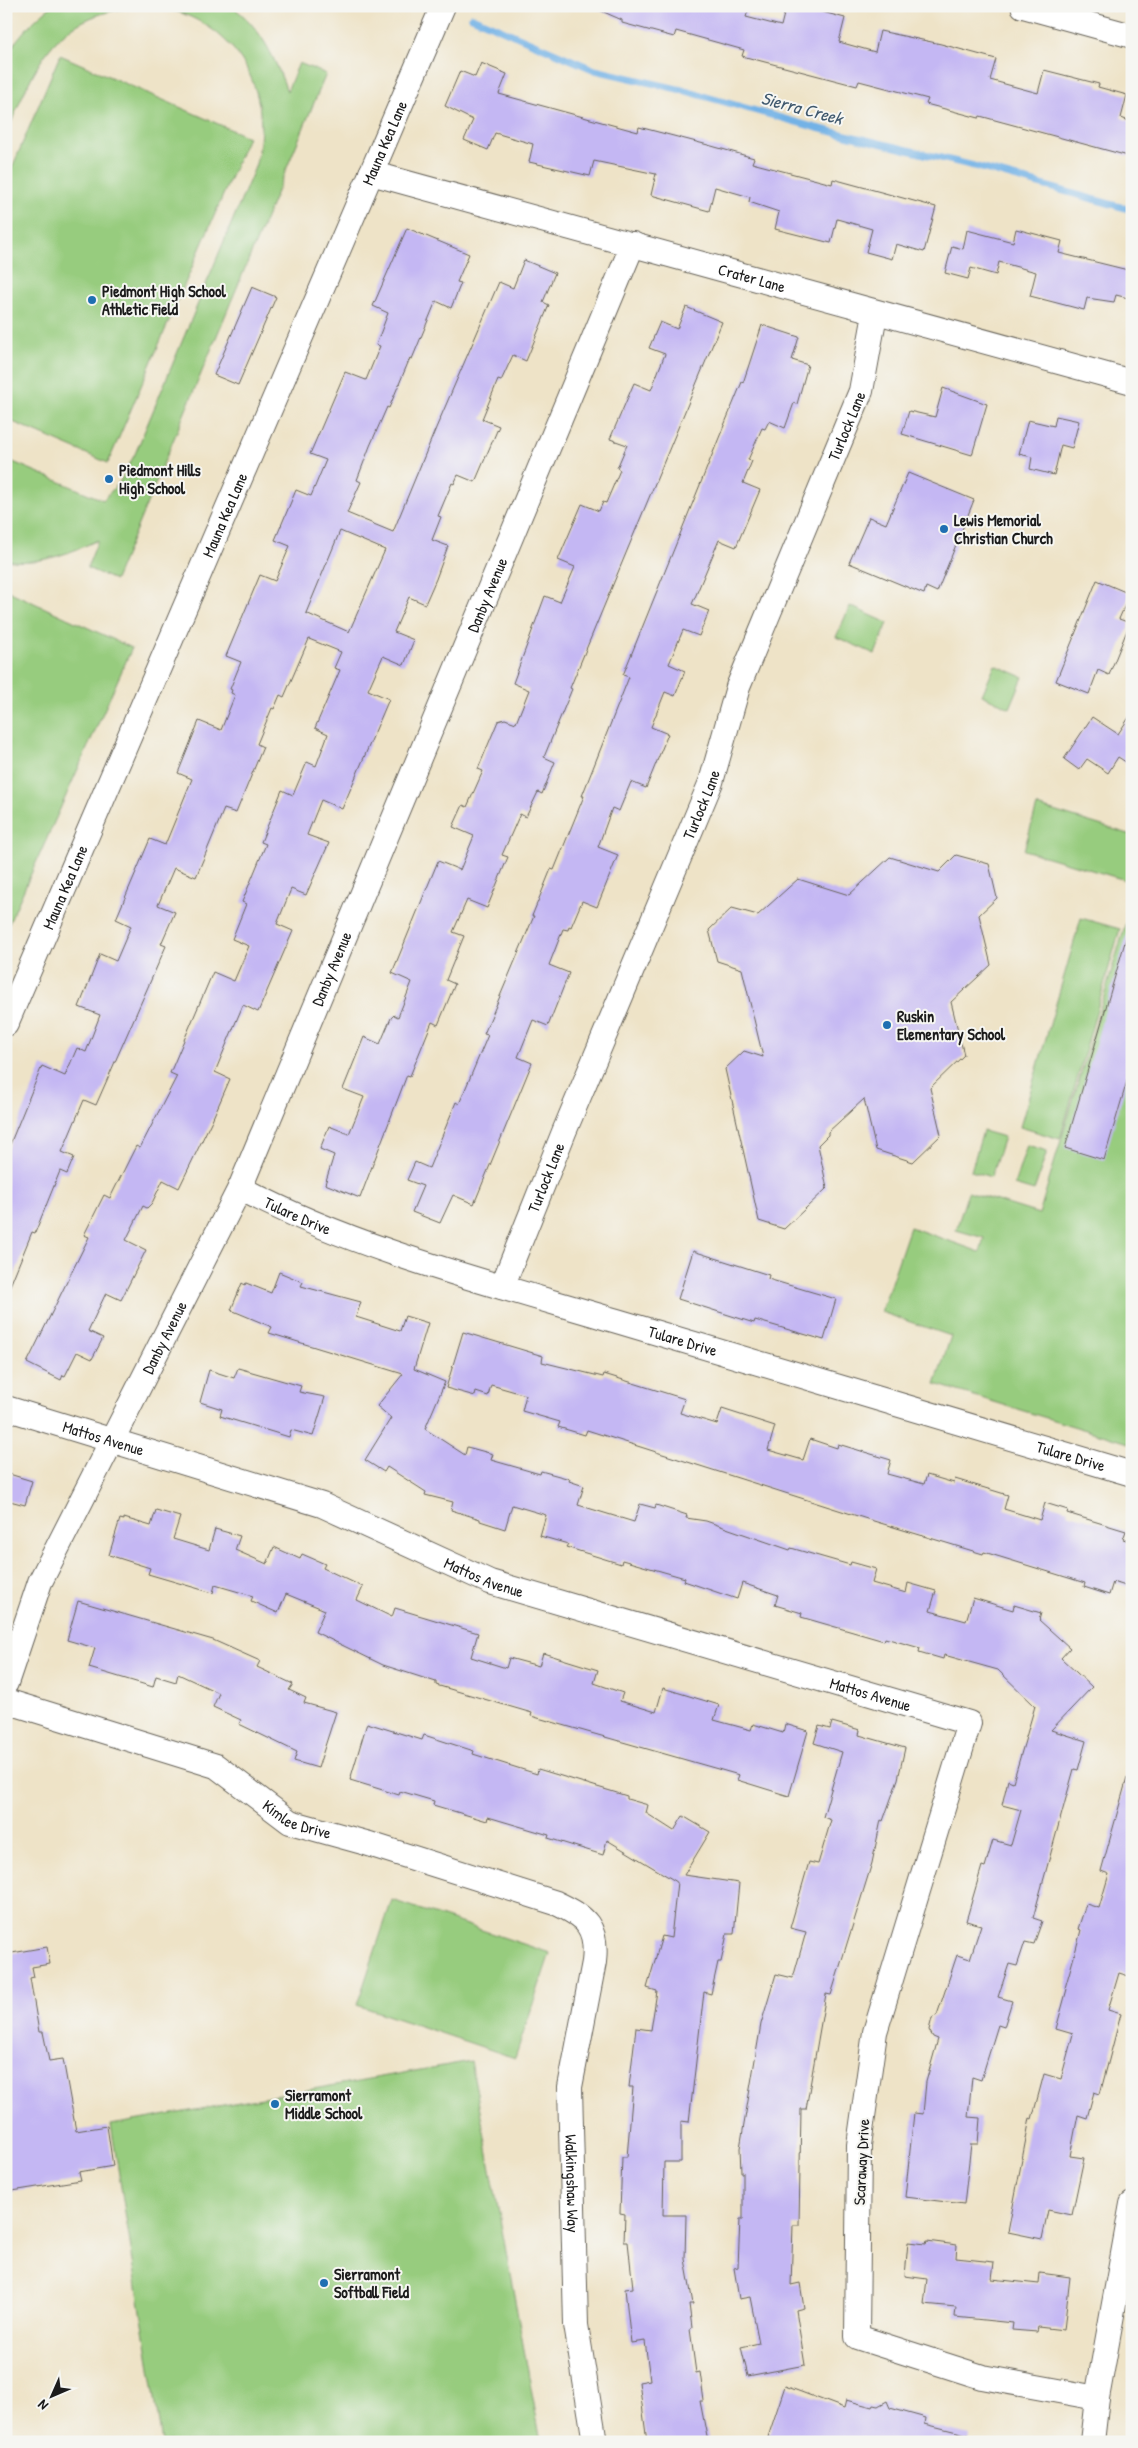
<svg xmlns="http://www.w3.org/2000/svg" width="1138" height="2448" viewBox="0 0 1138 2448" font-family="'Patrick Hand',sans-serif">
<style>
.green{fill:#97cc7e;stroke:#5a744d}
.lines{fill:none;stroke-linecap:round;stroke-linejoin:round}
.stream{stroke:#73b2e6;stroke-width:7}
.building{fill:#c4b7f3;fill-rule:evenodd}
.minor-casing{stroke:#666258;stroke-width:26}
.minor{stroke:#fff;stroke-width:24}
.poi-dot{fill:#1f6fb2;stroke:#f6f6f2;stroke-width:2}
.labels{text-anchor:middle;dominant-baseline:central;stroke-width:4;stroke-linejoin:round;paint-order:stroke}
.street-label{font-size:16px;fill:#1c1c1c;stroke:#f6f6f2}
.poi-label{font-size:16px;font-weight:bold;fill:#1c1c1c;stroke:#f6f6f2;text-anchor:start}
.water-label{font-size:18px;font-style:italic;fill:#3f586d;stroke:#f6f6f2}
</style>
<rect width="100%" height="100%" fill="#f6f6f2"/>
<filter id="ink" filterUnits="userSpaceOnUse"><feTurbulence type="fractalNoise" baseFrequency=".02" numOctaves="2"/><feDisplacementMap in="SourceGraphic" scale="10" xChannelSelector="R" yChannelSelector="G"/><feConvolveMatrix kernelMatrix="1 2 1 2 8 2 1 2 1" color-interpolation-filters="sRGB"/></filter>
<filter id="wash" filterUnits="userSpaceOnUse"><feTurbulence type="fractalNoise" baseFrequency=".0096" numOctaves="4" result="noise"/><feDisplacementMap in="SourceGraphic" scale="20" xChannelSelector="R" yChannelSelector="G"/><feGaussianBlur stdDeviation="1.12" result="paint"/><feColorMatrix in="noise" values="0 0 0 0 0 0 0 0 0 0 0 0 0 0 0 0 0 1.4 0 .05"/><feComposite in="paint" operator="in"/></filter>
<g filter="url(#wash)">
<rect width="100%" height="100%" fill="#eee3c7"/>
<g class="green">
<path d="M52,6H147C54,12 38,59 6,135C6,112 3,85 6,62C9,43 37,17 52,6Z"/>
<path d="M149,6H231C261,26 275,59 287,91L299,63L326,74L115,580L87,568L98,540C70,553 38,566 6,560V459L103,500L119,483L135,454L255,167C273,105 249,41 186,15C175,10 162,8 149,6Z"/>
<polygon points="60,55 248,137 108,463 6,419 6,182"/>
<polygon points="6,590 132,648 6,930"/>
<polygon points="850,606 888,623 875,654 836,637"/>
<polygon points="995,665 1023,677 1010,708 982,695"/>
<polygon points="1037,806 1132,835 1132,882 1024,850"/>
<polygon points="1132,902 1132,1444 935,1384 951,1336 881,1312 910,1227 980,1252 984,1238 956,1230 968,1192 1039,1214"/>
<polygon points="1081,918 1120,929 1060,1139 1020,1127"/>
<polygon points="983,1131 1004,1137 991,1177 971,1171"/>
<polygon points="1027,1145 1047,1151 1034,1191 1014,1185"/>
<polygon points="392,1900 550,1953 515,2058 357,2005"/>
<polygon points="471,2061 541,2442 162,2442 111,2125"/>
</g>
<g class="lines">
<polyline class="stream" points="472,17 595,70 682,90 817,128 974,166 1132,210"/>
</g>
<g id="blocks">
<g class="building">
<polygon points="590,6 730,6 748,11 746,17 781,26 786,6 800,6 845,18 839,42 875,52 880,31 941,44 996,59 990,80 1038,93 1044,70 1099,84 1098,87 1127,95 1121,118 1132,122 1132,157 980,116 979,118 926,104 928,99 859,81 857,86 742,56 744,50 676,31 674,37 622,23 622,20"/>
<polygon points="481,63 507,74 499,94 638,132 639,127 708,145 754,158 752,163 832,184 833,179 936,207 924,252 896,244 892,259 866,252 872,229 837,219 831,243 775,229 779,212 749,202 750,197 715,187 709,211 651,195 656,174 594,161 590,176 529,162 533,144 495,133 488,150 464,140 473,120 445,106 460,71 475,77"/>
<path d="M407,228L469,254L457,282L461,283L451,308L436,301L412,359L410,358L389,408L387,407L370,446L357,480L361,482L347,513L393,532L436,428L499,282L513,288L524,260L555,273L543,302L549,305L526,361L513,355L501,381L498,380L482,419L499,426L475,482L458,475L454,484L452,483L438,516L441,517L432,540L448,546L436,579L425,604L409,597L394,632L414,640L404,665L383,656L368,690L389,699L342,809L321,800L307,835L329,843L306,895L291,889L277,924L293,931L258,1012L243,1005L227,1043L215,1072L230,1079L212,1120L179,1188L163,1180L152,1203L147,1208L143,1206L126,1240L146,1250L121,1300L106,1293L88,1331L103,1338L92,1359L77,1352L65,1376L63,1375L61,1380L27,1363L89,1237L84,1235L104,1195L110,1198L136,1146L140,1148L177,1076L170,1073L213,972L234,981L249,946L232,939L246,904L242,902L266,844L261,842L282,790L293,795L307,762L316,766L328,734L315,728L340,670L334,668L341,652L309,639L284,697L280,695L274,709L272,708L257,744L263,747L236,813L224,809L196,877L174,868L158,905L175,912L161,944L166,946L96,1105L84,1100L62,1152L74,1157L67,1174L60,1171L35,1233L32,1232L7,1293L6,1154L42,1066L65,1076L77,1048L86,1052L100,1015L79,1007L91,977L100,954L116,961L131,926L116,919L150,839L165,845L192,779L178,773L199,721L221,730L235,695L231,693L232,690L230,689L241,662L226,656L260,575L275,581L290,546L275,540L296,490L311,496L326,460L310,454L345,372L366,380L380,346L376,345L388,313L373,306ZM340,531L385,550L349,632L306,613Z"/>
<polygon points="1016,229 1062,241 1059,253 1132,271 1132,299 1116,295 1114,302 1087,298 1084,310 1030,296 1036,272 999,262 996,275 971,268 968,279 945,273 952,246 963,249 967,230 1013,242"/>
<polygon points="252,287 276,297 238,385 214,375"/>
<polygon points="686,307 722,322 570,688 572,689 544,757 555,762 542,794 538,792 526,817 520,814 502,855 508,857 487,908 467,900 453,932 464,936 446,980 455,984 438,1025 432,1022 410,1076 407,1075 360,1198 325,1184 334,1155 320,1149 329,1126 349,1134 364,1097 343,1089 364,1037 380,1044 391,1018 394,1015 398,1017 412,982 392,973 438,861 460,870 474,836 453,827 463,805 467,807 483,771 478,769 498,721 505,719 516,723 529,690 513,683 545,596 560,602 575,567 558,560 582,504 599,511 603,502 606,503 620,470 617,468 627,445 610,439 634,383 651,390 665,354 649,348 660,322 677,329"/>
<polygon points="762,325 799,337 792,360 808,365 797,404 794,403 785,428 769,421 765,429 762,428 748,460 752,461 743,483 760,490 736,547 719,540 696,595 692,604 709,611 699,636 683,630 669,664 685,671 675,696 665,692 651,727 668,734 646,788 631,782 619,811 612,808 598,847 618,855 597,907 582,901 571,927 569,926 568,930 563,929 549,965 569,973 548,1026 533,1020 518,1057 532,1063 474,1204 453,1195 440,1223 412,1212 423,1186 407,1180 415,1162 429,1168 456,1102 459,1104 488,1035 484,1034 534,916 532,916 551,869 554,870 584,796 582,796 629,677 623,675 723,428 742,382 743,383"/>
<polygon points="943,388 987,404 972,455 902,434 909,411 935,417"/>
<polygon points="1056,416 1079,421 1072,448 1061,445 1054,475 1030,469 1032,457 1019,454 1028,420 1054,426"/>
<polygon points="908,473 974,500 937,592 926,587 924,594 849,563 869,517 886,524"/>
<polygon points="1097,580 1130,594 1119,619 1130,623 1109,675 1098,670 1089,694 1056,681"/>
<polygon points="1132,713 1132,766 1118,757 1108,773 1087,759 1079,770 1064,759 1092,717 1118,734"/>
<polygon points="956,855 989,864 997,898 979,915 991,965 951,1002 964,1055 930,1088 941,1135 913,1162 876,1150 864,1099 828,1132 828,1135 818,1145 827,1188 784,1229 759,1221 725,1069 744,1051 763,1057 742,969 717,961 709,930 732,908 758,915 798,879 849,895 890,857 939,872"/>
<polygon points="1127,935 1132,936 1132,1064 1104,1160 1065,1148"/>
<polygon points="693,1251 769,1275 768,1279 836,1299 824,1340 755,1320 754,1323 678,1299"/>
<polygon points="279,1272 303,1282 301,1286 361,1302 356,1317 400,1331 405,1316 428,1323 414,1369 445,1382 425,1429 465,1455 467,1447 493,1454 491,1460 540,1474 541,1471 570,1479 569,1481 584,1486 578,1505 634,1522 640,1504 655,1508 656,1505 687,1515 686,1518 706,1521 790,1550 791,1548 850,1565 851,1562 876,1569 872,1583 906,1593 908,1583 936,1591 930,1611 966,1621 973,1598 1013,1610 1014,1605 1041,1613 1039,1620 1070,1648 1061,1658 1092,1687 1051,1730 1086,1741 1078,1770 1074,1769 1033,1918 1042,1921 1034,1944 1025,1942 1017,1966 1009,1964 998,1997 1012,2001 1004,2027 998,2025 981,2080 972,2077 968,2117 980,2118 978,2144 971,2144 964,2204 905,2197 914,2113 923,2114 926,2082 938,2039 933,2037 929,2030 932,2018 937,2015 957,1955 970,1959 981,1925 966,1921 982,1866 985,1867 993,1840 1011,1845 1021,1810 1002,1805 1008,1780 1013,1782 1035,1706 998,1670 944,1655 943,1659 919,1652 920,1648 885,1638 884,1641 801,1617 802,1613 775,1605 778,1595 742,1583 737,1599 684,1581 685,1578 622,1560 621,1564 566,1547 568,1544 540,1536 546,1515 512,1505 505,1529 480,1521 480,1519 451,1510 453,1502 425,1495 426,1492 387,1467 384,1472 365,1460 391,1418 377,1406 403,1374 269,1333 272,1327 231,1310 242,1283 245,1285 246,1283 271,1293"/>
<polygon points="463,1332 543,1356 542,1362 603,1377 604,1374 685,1399 680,1413 717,1424 722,1409 775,1426 768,1450 803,1460 810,1439 837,1448 838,1444 891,1460 887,1474 924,1484 927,1475 954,1483 955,1479 1008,1495 1004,1509 1040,1520 1045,1503 1068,1510 1067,1513 1126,1531 1123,1539 1132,1542 1132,1588 1113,1582 1109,1595 1084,1587 1085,1583 984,1552 983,1554 867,1519 587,1430 585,1435 558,1427 560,1422 522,1411 526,1395 491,1385 488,1396 476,1392 475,1396 446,1388"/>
<polygon points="238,1368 301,1386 299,1392 325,1397 313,1436 291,1430 289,1437 220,1416 222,1409 200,1402 209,1370 234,1378"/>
<polygon points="6,1473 32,1481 25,1505 6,1500"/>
<polygon points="156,1510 180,1517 173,1539 209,1550 215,1529 240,1536 235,1550 267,1564 274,1547 300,1559 302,1554 325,1564 323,1568 363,1587 357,1600 392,1617 395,1608 478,1633 471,1657 506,1668 509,1658 539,1666 543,1653 598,1670 594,1683 623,1693 620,1701 656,1712 663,1688 719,1705 714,1720 751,1730 753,1724 783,1733 785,1724 808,1731 789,1796 737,1780 739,1775 531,1716 532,1713 436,1685 436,1682 383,1665 315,1632 325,1610 286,1594 278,1613 251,1601 253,1596 215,1585 213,1593 148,1574 150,1568 109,1555 120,1519 124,1520 124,1518 151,1526"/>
<polygon points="78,1601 213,1640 260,1661 257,1667 293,1684 289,1690 306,1698 304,1703 336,1712 318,1768 294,1761 297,1752 239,1724 241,1720 213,1707 219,1693 178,1674 176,1682 156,1676 153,1687 89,1668 95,1648 67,1640"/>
<polygon points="832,1722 860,1730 859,1735 905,1748 898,1779 883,1821 881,1820 872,1863 831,1995 826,1994 806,2109 801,2109 799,2225 793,2225 791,2285 800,2283 804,2308 796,2310 805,2365 748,2376 741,2347 759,2343 750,2297 739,2299 734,2268 738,2267 740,2219 743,2219 743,2172 741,2172 740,2148 761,2024 776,1974 793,1978 806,1932 790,1928 809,1862 818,1864 831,1820 823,1817 842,1752 814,1743 819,1726 830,1729"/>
<polygon points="367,1723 422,1740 424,1735 474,1751 473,1754 537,1774 538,1769 627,1796 627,1799 648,1805 646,1813 674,1831 683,1816 710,1832 684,1875 739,1883 734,1934 727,1934 721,1962 718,1962 711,1994 704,1992 689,2122 681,2121 681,2162 664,2162 663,2215 686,2215 685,2259 693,2304 689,2304 692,2328 690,2329 696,2373 700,2372 704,2401 700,2401 708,2442 647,2442 639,2382 650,2380 645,2341 631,2343 625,2289 633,2288 628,2242 624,2242 625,2214 620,2213 622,2157 627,2157 633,2087 629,2087 636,2028 651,2030 657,1991 647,1988 662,1936 671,1938 677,1882 607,1840 603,1855 548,1838 549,1835 488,1817 487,1821 433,1805 434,1801 400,1791 399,1795 350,1780"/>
<polygon points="1127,1778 1132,1779 1132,1977 1119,1973 1108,2010 1121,2014 1100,2094 1094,2092 1087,2118 1078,2115 1070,2156 1084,2158 1072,2215 1048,2210 1042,2239 1008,2232 1030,2118 1032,2119 1044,2074 1061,2079 1073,2034 1056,2029 1067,1989 1065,1988 1075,1953 1081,1930 1078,1929 1086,1904 1099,1908 1109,1874 1101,1871"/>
<polygon points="47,1947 50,1964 32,1967 34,1977 30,1978 39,2032 43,2032 49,2061 63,2059 76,2131 107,2126 113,2166 79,2172 81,2180 6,2192 6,1954"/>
<polygon points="927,2241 957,2245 956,2258 994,2262 992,2279 1039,2284 1040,2273 1070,2277 1064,2330 1038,2327 1037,2332 1012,2330 1013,2323 955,2317 956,2307 924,2304 927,2279 905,2276 908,2242 926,2244"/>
<polygon points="785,2386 844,2408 846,2400 872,2407 873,2405 878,2406 887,2401 890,2408 926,2418 925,2424 969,2435 968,2442 781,2442 768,2437"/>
</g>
</g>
</g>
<g filter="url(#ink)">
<use href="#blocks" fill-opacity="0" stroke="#666258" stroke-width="1"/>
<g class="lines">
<defs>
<g id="minor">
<polyline points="1023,6 1132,36"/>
<path id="s1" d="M371,173C625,241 878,314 1132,382"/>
<path id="s2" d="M6,1024L443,6"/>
<path id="s3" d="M240,1188C354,1249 493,1284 617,1321C789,1372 960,1423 1132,1474"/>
<path id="s4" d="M502,1287L564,1132L711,782L738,687L861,391L875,314"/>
<path id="s5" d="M6,1408L322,1505L490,1582L969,1723L875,2032L859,2145L857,2337L982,2377L1097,2398"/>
<path id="s6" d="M6,1683L40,1582L240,1188L633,244"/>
<path id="s7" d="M6,1701L216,1766L290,1822L366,1843L556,1903C586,1917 598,1927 594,1962L570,2087L576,2325L595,2442"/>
<polyline points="1092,2442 1097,2398 1132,2204"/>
</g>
</defs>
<use href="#minor" class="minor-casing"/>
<use href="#minor" class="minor"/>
</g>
</g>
<g class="poi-dot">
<circle cx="92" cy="300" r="5"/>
<circle cx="109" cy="479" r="5"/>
<circle cx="944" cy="529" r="5"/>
<circle cx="887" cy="1025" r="5"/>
<circle cx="275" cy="2104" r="5"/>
<circle cx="324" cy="2283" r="5"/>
</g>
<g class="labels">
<g class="street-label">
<text stroke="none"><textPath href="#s2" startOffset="959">Mauna Kea Lane</textPath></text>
<text stroke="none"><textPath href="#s1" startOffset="395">Crater Lane</textPath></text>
<text stroke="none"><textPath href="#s4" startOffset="928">Turlock Lane</textPath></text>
<text stroke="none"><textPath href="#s2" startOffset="554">Mauna Kea Lane</textPath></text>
<text stroke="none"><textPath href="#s6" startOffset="1191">Danby Avenue</textPath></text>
<text stroke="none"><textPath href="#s4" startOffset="522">Turlock Lane</textPath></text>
<text stroke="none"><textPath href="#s2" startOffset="149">Mauna Kea Lane</textPath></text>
<text stroke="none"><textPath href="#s6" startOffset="786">Danby Avenue</textPath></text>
<text stroke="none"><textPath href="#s4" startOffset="118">Turlock Lane</textPath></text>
<text stroke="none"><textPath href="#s3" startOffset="64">Tulare Drive</textPath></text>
<text stroke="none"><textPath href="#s6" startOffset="381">Danby Avenue</textPath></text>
<text stroke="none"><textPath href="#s3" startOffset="469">Tulare Drive</textPath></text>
<text stroke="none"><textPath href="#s5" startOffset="102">Mattos Avenue</textPath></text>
<text stroke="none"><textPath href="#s3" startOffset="874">Tulare Drive</textPath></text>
<text stroke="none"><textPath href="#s5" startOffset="508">Mattos Avenue</textPath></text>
<text stroke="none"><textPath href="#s5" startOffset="912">Mattos Avenue</textPath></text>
<text stroke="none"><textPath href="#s7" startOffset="318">Kimlee Drive</textPath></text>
<text transform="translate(861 2162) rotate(-87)">Scaraway Drive</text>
<text stroke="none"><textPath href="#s7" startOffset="892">Walkingshaw Way</textPath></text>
</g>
<g class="poi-label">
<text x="102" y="291">Piedmont High School<tspan x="102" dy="18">Athletic Field</tspan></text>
<text x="119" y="470">Piedmont Hills<tspan x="119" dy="18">High School</tspan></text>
<text x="954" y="520">Lewis Memorial<tspan x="954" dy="18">Christian Church</tspan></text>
<text x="897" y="1016">Ruskin<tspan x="897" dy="18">Elementary School</tspan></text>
<text x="285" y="2095">Sierramont<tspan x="285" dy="18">Middle School</tspan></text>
<text x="334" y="2274">Sierramont<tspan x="334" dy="18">Softball Field</tspan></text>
</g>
<g class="water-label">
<text transform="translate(802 108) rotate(15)">Sierra Creek</text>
</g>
</g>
<rect width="1138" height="2448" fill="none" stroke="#f6f6f2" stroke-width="25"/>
<g transform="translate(52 2396) rotate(225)" stroke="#f6f6f2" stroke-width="4" paint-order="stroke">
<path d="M0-4L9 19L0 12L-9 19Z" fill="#1c1c1c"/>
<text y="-8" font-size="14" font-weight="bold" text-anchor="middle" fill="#1c1c1c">N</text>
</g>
</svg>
